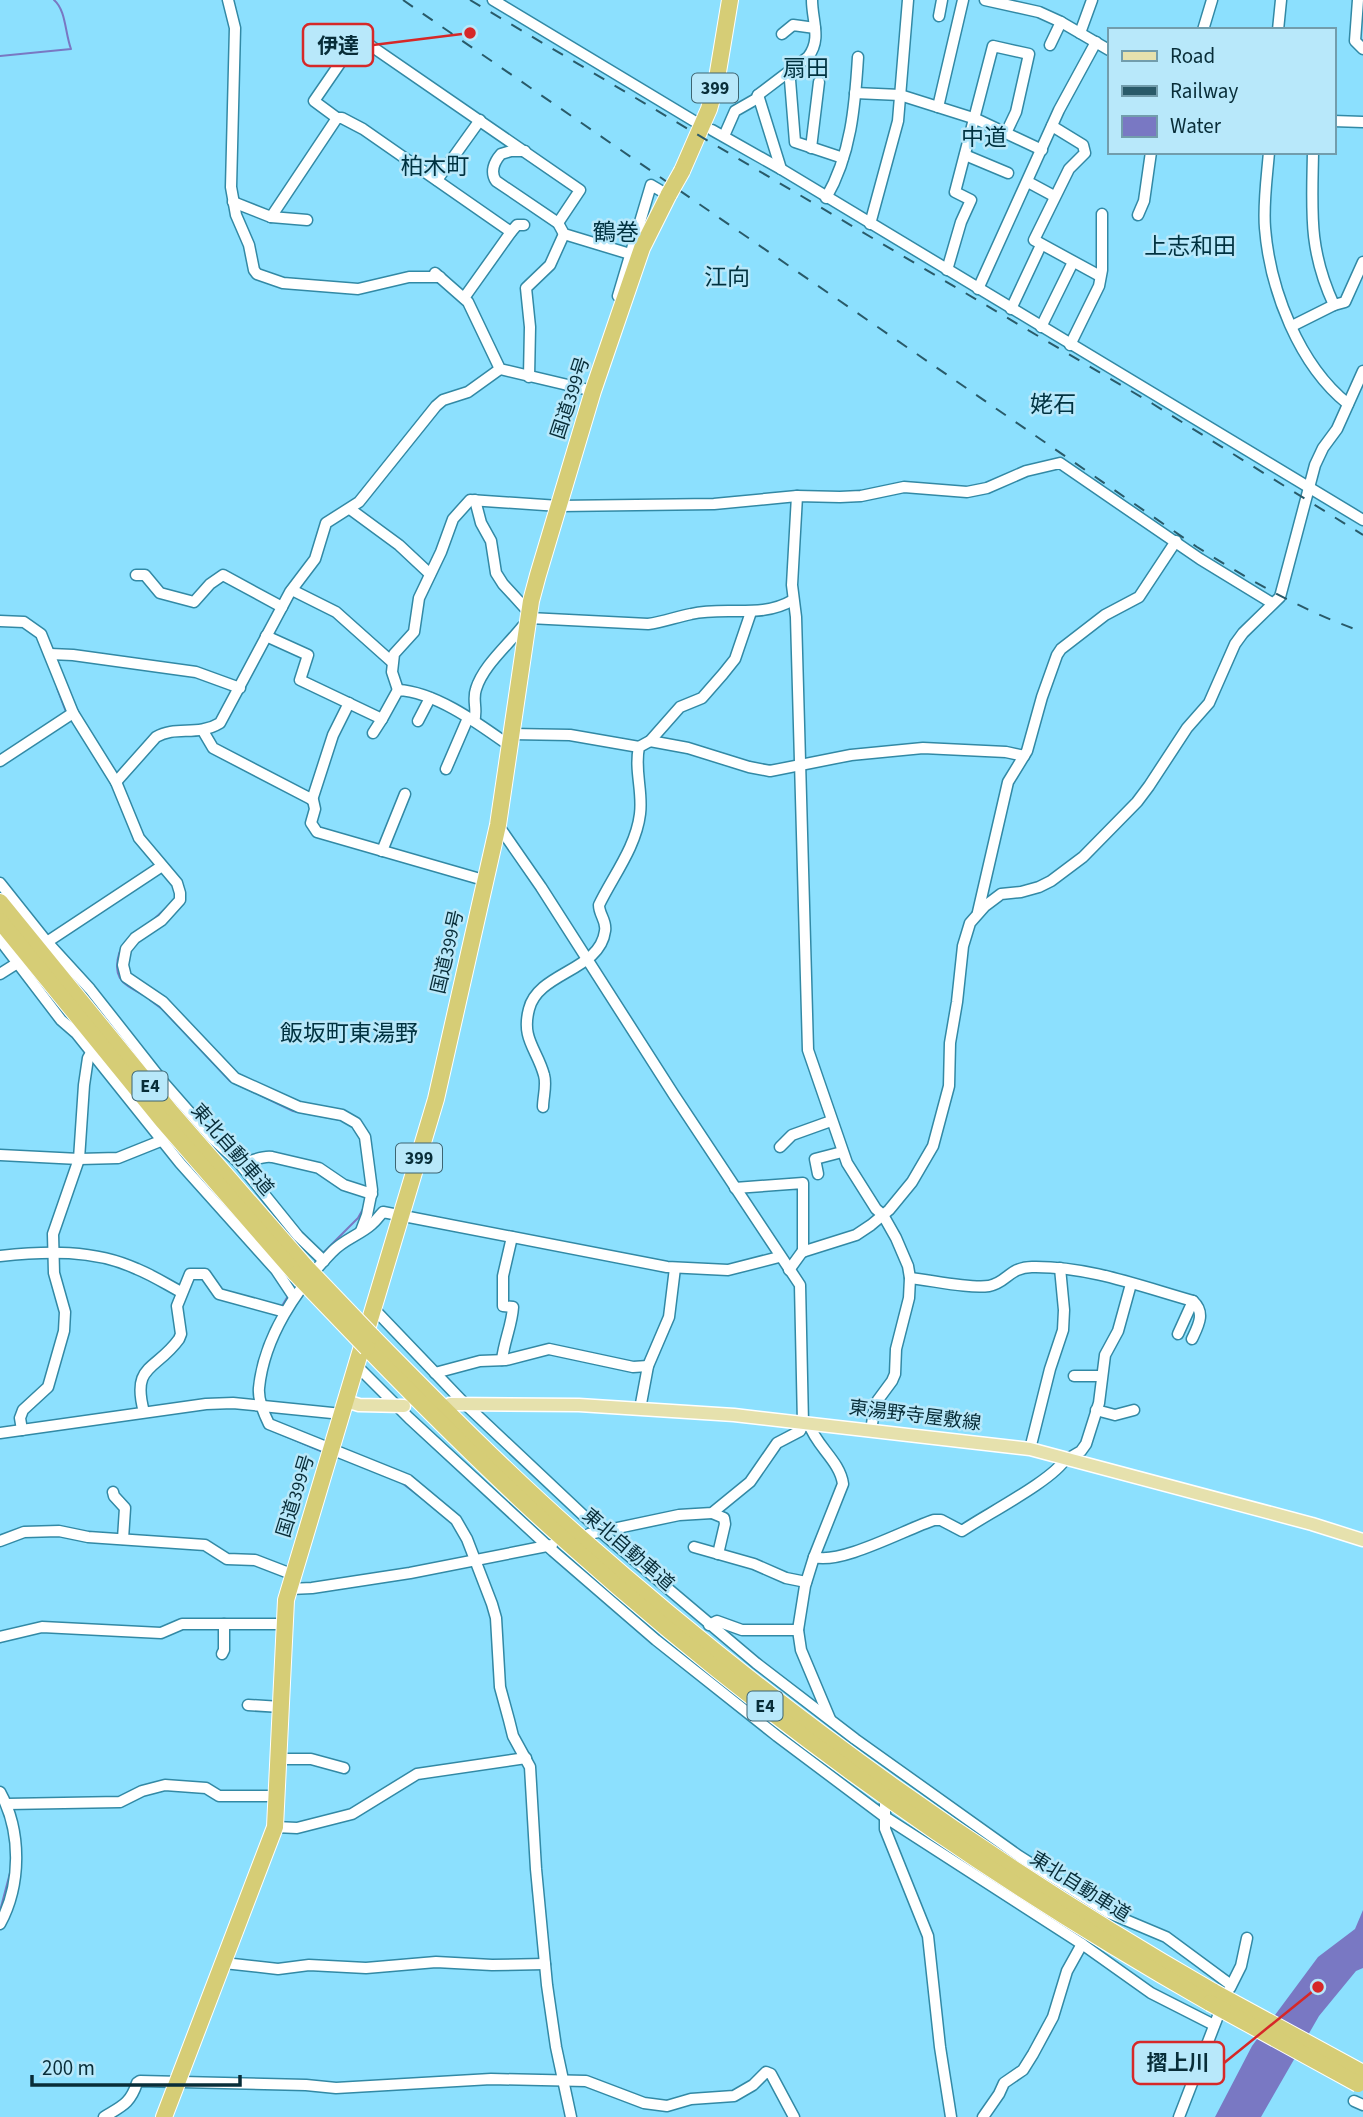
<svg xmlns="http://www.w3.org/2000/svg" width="1363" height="2117" viewBox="0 0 1363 2117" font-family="'Source Sans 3','Noto Sans JP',sans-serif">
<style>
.water{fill:#7978c3}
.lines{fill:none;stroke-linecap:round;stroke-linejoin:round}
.stream{stroke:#7978c3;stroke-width:2}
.minor-casing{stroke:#3289a5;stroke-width:13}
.major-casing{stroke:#fff;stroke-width:15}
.highway-casing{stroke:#fff;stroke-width:18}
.minor{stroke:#fff;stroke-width:10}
.major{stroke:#e6e1ad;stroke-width:12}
.highway{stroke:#d6cd76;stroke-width:16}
.rail{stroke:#295a69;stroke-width:2;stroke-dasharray:12 12;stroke-linecap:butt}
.highway-bridge-casing{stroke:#fff;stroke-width:18;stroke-linecap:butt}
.highway-bridge{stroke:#d6cd76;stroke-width:16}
.labels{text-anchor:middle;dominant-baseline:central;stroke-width:5;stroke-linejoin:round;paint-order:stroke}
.shield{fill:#b8e8fa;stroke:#3d6572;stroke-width:2}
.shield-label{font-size:18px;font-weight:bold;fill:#082d38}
.street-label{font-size:19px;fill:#082d38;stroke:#b8e8fa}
.quarter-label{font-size:23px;fill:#003240;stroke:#b8e8fa}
.leader{fill:none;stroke:#d62828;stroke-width:2.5}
.callout-dot{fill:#d62828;stroke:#b8e8fa;stroke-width:2.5}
.callout{fill:#b8e8fa;stroke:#d62828;stroke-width:2.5}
.callout-label{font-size:21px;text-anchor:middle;font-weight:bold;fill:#082d38}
</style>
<rect width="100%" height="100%" fill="#8ce0fe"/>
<polygon class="water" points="1363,1910 1363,1968 1356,1971 1319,2016 1261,2117 1215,2117 1252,2046 1318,1957 1355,1929"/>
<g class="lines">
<g class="stream">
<path d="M0,56L71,49C65,33 66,10 54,0"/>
<polyline points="57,688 66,712"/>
<polyline points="152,921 166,908"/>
<path d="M128,939C118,948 112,971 123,982C128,987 137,991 143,995"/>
<polyline points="150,1000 162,1009 230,1081 293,1111 341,1120"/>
<polyline points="322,1254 358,1218 363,1209"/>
<polyline points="282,1306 288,1296"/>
<polyline points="271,1430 323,1452"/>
<polyline points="402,1483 423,1499"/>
<polyline points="492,1633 494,1672"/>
<polyline points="532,1878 533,1894"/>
<polyline points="0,1911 10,1873"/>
</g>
<defs>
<g id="minor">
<polyline points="228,0 235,28 231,187 236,215 249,245 254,270 257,274 283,283 358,289 409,277 440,277"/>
<polyline points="493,0 694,121"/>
<polyline points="985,0 1039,12 1061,22 1109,50"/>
<polyline points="1358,0 1355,41 1363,49"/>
<polyline points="939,16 942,0"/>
<polyline points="1203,30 1212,0"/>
<polyline points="1278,30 1281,0"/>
<polyline points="1080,33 1092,0"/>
<polyline points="782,34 793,25 815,28"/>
<polyline points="1050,45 1061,22"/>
<polyline points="787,75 790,80 795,142 843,158"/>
<polyline points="855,93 900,95 976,119 1042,150"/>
<polyline points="758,95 781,169"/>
<polyline points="938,107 963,0"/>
<polyline points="337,118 314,101 358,37 580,190 558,223"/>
<polyline points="1333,121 1363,122"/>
<polyline points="1052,126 1083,145 1085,153 1069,169 1034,240 1100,276"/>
<polyline points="712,130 781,169 1363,520"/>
<path d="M724,136L735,111L756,99L758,95L808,57C822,39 812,21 812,0"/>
<polyline points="811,148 819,82"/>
<path d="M525,151H511L501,154C494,162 490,172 496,181L558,223L564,234L630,254"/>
<path d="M1269,152C1267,177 1263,203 1265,228C1270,290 1299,365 1348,404"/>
<path d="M1313,152C1312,211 1308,249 1334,305"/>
<polyline points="965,155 1008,173"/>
<polyline points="437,180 480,120"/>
<polyline points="1028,182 1054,196"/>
<path d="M826,198C851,155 855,106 858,57"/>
<polyline points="233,202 271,217 307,220"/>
<polyline points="1138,215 1144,201 1151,152"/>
<polyline points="271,217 337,118 342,118 363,129 511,232"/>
<polyline points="870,224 898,121 908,0"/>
<polyline points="947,270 961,222 971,200 955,192 993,46 1029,54 1016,112 1006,133"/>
<polyline points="435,273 468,302 500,369 593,391"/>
<polyline points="978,289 1059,110 1096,42"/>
<polyline points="618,296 651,185 668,195"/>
<polyline points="464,298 511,232 517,225 524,225"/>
<polyline points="1011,309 1041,245"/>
<polyline points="1292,326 1334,305 1345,302 1363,262"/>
<polyline points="1041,327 1073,262"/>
<polyline points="1070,345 1099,286 1102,270 1102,214"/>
<polyline points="529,377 530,327 526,288 550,265 564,234"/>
<polyline points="797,496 792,585 796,617 808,1050 847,1163 876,1209 883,1215 896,1238 908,1266 910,1278 909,1298 896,1349 895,1374 892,1381 875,1404 871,1431"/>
<polyline points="475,500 481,523 491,541 496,573 503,584 525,608 530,610"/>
<polyline points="350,509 399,545 430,574"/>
<polyline points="136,575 145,575 160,593 194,602 210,584 223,575 282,607"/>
<polyline points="292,590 336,612 392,662"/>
<path d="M529,618L648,624C663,622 676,617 691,614C726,606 761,619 793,600"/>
<polyline points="0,621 24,622 41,634 73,713 116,782 139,838 177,883 180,893 180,900 162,920 135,938 126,949 123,965 126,977 163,1002 235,1078 299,1107 342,1115 356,1123 365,1137 372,1190 367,1215 361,1231"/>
<path d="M266,636L308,655L300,680L382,719L398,690C436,692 479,724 510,746"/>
<polyline points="50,654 73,655 196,672 240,688"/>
<polyline points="398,690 392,672 394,654 414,632 419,598 441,552 453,519 470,500 559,506 714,504 797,496 840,497 861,496 904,487 967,492 987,488 1026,471 1060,463 1200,559 1272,603"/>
<polyline points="418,721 430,698"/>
<path d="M474,721C478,710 472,700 476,689C483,666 507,646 522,627L528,625"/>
<polyline points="203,731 213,748 313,800 315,809 311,823 317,832 487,881"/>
<polyline points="373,733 382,719"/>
<polyline points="511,734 570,735 639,747"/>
<polyline points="650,741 688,748 749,767 770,771 851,755 923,748 1006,752 1024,756"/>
<polyline points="0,761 73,713"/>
<polyline points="446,769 468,718"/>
<path d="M116,782L156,737C176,725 197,737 220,723L290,592L315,559L326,523L359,502L436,406L443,400L468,392L500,369"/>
<polyline points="312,800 333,735 349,703"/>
<polyline points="498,825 541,887 674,1095 800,1285 803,1424 800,1431 777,1443 750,1482 712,1513 679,1515 589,1534"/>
<polyline points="382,851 405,794"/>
<polyline points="0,883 47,942 90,989 164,1083 213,1139 239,1163 298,1236 324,1261"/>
<polyline points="978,912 1008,782 1027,751 1042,697 1057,655 1061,649 1105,615 1139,597 1176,541"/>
<polyline points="0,940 61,1020 76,1033 180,1163 276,1270 294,1297"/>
<polyline points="47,942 162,866"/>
<polyline points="0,974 19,962"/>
<path d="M543,1107C543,1097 547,1085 544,1075C537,1049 521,1039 529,1009C538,972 600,971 605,931C607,921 599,915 599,905C613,876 636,847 640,814C643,791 634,770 639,747L650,741L680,707L702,698L723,674L735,659L751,612"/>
<polyline points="780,1147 792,1135 831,1121"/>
<polyline points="0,1155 79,1159 118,1158 163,1140"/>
<path d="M239,1163C251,1163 261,1155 272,1157L319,1168L344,1185L372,1194"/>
<polyline points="818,1174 815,1159 842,1152"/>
<polyline points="735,1188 803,1183 803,1252"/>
<path d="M0,1256C45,1251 94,1249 137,1269C152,1275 166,1284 181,1292"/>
<polyline points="789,1270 802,1252 856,1235 871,1225 889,1210 912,1182 933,1146 949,1086 950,1043 957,1002 963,946 970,923 985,906 1001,894 1021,892 1039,887 1051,881 1083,857 1137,802 1149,786 1187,728 1209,703 1235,644 1243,633 1280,597 1315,465 1323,448 1337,429 1363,371"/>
<path d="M910,1278C931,1280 969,1289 989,1286C1007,1283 1009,1267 1032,1267C1088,1266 1140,1286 1193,1301C1206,1313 1198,1326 1192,1339"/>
<polyline points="374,1309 465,1404 601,1532 756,1663 855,1739 1019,1856 1109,1913 1166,1937 1231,1985"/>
<polyline points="1178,1334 1193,1301"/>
<path d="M502,1360C504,1341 512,1325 513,1307L503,1306V1276L512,1237"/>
<polyline points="357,1366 409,1418 553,1551 656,1640 777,1736 885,1817 1082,1944 1151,1993 1214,2025"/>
<polyline points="435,1373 480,1361 506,1360 549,1349 633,1367 648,1366"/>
<polyline points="1074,1376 1101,1376"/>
<polyline points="640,1409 648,1366 669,1317 675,1268"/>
<polyline points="1096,1410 1115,1415 1134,1410"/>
<path d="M144,1412C131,1364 156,1371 179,1339L181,1334L177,1306L190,1274H205L219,1294L285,1312"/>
<path d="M809,1424C816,1446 840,1461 843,1484L814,1557L805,1586L798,1630L801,1650L830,1719"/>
<polyline points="22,1430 20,1418 23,1410 48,1387 64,1331 65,1312 54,1273 53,1234 79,1159 84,1085 88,1058 91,1053"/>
<polyline points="0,1433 206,1404 233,1403 342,1414"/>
<polyline points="1030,1449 1050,1369 1063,1330 1064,1310 1060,1268"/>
<polyline points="1069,1458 1081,1451 1086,1444 1099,1403 1105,1355 1118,1331 1131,1284"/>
<polyline points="113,1492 114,1496 125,1508 123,1539"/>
<polyline points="712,1513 724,1518 725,1524 718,1554"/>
<polyline points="0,1541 24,1532 59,1531 88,1537 205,1545 227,1559 255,1560 294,1575"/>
<polyline points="694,1547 754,1564 786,1578 806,1582"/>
<path d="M814,1557C841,1565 906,1529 934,1520H941L962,1531C985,1515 1054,1480 1066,1458"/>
<polyline points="290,1589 312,1588 410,1573 552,1545"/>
<polyline points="709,1625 717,1621 742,1630 798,1630"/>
<polyline points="0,1637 42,1627 161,1633 182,1624 284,1624"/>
<polyline points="222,1654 224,1650 224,1624"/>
<polyline points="248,1705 281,1707"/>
<polyline points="279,1759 311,1759 344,1768"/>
<path d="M0,1792C22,1832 21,1885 0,1924"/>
<polyline points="7,1804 120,1802 142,1791 165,1785 206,1788 219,1796 277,1796"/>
<polyline points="885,1804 885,1829 928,1936 940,2047 951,2117"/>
<polyline points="275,1827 297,1828 352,1814 417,1774 526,1758"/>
<polyline points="224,1963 278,1969 309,1965 366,1968 436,1962 492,1965 545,1964"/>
<polyline points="1230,1988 1241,1966 1247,1938"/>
<polyline points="1354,2101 1363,2105"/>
<path d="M104,2117C122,2106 130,2104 137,2083L140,2081L306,2085L336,2088L491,2079L586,2081L644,2103L667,2106L691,2099L734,2096L753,2085L766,2072L771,2074L794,2117"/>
<path d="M571,2117L556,2047L547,1985L536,1869L530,1767L513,1736L509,1720L500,1687L496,1618L492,1604L467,1539L456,1520L408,1480L269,1424C264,1414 258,1399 259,1388C264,1337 297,1288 332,1252C344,1239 360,1235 372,1224C376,1221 379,1216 383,1212L667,1267L728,1270L779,1257"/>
<polyline points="983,2117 999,2094 1004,2083 1023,2070 1033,2054 1053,2017 1067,1971 1082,1944"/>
<polyline points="1179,2117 1223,2003"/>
</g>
<g id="major">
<polyline points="346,1401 359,1405 404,1406"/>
<polyline points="450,1404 579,1405 734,1415 1030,1449 1312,1524 1363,1540"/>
</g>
<g id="highway">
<polyline points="682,171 709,109 716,84 730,0"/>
<polyline points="0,902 171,1112 306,1267"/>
<polyline points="0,921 162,1120 296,1274"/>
<path d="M372,1336C440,1405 508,1474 581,1538C776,1710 989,1863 1214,1992"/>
<path d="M367,1348C432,1415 498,1481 568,1543C764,1719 981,1873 1210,2003"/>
<polyline points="164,2117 275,1827 286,1600 436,1099 498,825 531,601 538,575 593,391 642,248 669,194"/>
</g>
</defs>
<use href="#minor" class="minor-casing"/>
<use href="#major" class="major-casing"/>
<use href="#highway" class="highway-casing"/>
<use href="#minor" class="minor"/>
<use href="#major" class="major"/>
<use href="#highway" class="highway"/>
<g class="rail">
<path d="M403,0L1197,547C1251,581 1303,611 1363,632"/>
<polyline points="470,0 1153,404 1363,535"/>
</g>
<defs>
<g id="highway-bridge">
<polyline points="669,194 682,171"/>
<polyline points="306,1267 372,1336"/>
<polyline points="296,1274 367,1348"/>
<polyline points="1214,1992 1363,2073"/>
<polyline points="1210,2003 1358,2084"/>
</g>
</defs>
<use href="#highway-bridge" class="highway-bridge-casing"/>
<use href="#highway-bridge" class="highway-bridge"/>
</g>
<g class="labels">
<g class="shield">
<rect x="692" y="73.5" width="46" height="29" rx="5"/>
<rect x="132.5" y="1071.5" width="35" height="29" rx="5"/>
<rect x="396" y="1143.5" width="46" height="29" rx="5"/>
<rect x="747.5" y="1691.5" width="35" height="29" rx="5"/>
</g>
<g class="shield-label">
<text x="715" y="88">399</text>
<text x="150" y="1086">E4</text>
<text x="419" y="1158">399</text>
<text x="765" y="1706">E4</text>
</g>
<g class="street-label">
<text transform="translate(571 398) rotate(-72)">国道399号</text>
<text transform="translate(448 952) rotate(-77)">国道399号</text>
<text transform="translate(232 1150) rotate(49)">東北自動車道</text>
<text transform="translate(915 1416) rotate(7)">東湯野寺屋敷線</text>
<text transform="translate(296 1496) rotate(-73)">国道399号</text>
<text transform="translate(628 1550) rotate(41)">東北自動車道</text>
<text transform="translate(1080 1887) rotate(32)">東北自動車道</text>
</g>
<g class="quarter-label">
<text x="806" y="68">扇田</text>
<text x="984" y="137">中道</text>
<text x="435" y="166">柏木町</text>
<text x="616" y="232">鶴巻</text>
<text x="1190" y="246">上志和田</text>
<text x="727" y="277">江向</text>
<text x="1053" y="404">姥石</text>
<text x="349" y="1033">飯坂町東湯野</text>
</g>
</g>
<path class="leader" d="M470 33L373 45M1318 1987L1224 2063"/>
<g class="callout-dot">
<circle cx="470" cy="33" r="7"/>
<circle cx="1318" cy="1987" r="7"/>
</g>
<g class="callout">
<rect x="303" y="24" width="70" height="42" rx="7"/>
<rect x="1133" y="2042" width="91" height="42" rx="7"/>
</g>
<g class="callout-label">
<text x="338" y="53">伊達</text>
<text x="1178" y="2070">摺上川</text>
</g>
<rect x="1108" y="28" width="228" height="126" fill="#b8e8fa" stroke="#729dac" stroke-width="2"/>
<rect x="1122" y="51" width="35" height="10" fill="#e6e1ad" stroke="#729dac" stroke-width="2"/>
<text x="1170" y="63" font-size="21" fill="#082d38">Road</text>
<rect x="1122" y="86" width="35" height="10" fill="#295a69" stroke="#729dac" stroke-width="2"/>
<text x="1170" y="98" font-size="21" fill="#082d38">Railway</text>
<rect x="1122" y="116" width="35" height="21" fill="#7978c3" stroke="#729dac" stroke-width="2"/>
<text x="1170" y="133" font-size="21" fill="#082d38">Water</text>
<path d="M32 2075v10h208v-10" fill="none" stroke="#082d38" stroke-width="3.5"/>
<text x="42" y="2075" font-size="21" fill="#082d38" stroke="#b8e8fa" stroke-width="5" paint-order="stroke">200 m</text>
</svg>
